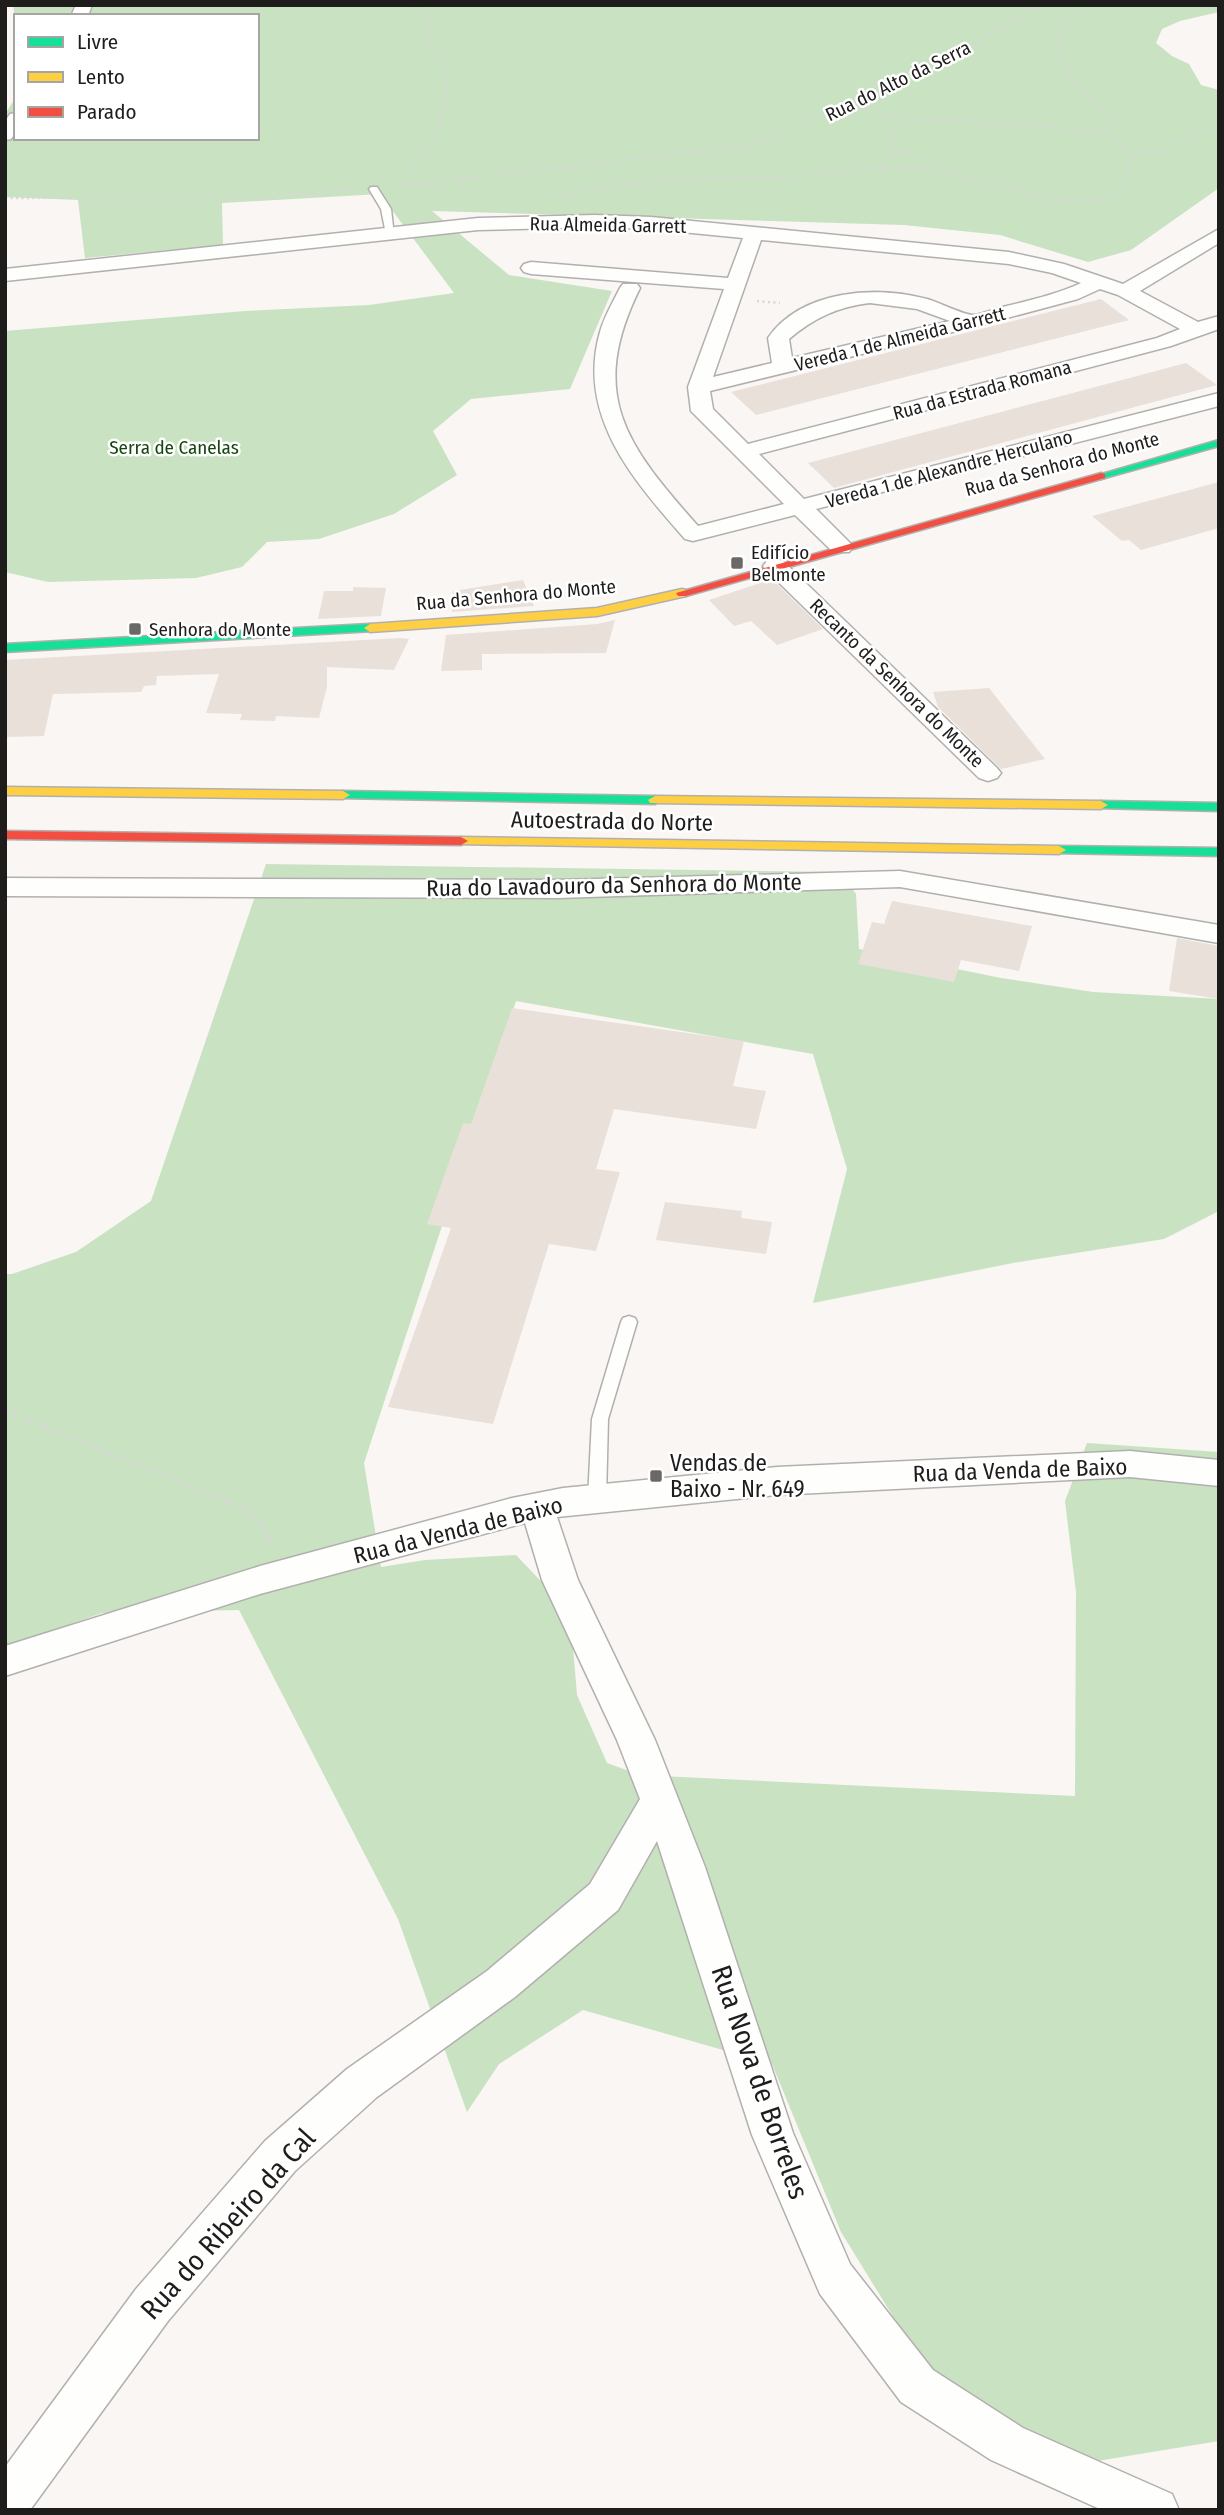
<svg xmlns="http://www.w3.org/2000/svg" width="1224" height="2515" viewBox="0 0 1224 2515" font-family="'Fira Sans Condensed',sans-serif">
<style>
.green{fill:#c9e2c2}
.building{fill:#e9e0d9}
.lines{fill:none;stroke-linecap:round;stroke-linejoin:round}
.lane-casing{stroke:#b2b0af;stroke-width:3}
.street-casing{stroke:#b2b0af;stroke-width:3}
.fast-casing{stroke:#b2b0af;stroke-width:3}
.slow-casing{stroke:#b2b0af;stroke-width:3}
.jam-casing{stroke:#b2b0af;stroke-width:3}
.path-far1{stroke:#d8d7d7;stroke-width:2.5;stroke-dasharray:2 3.5;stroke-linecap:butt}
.path{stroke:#d8d7d7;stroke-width:4.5;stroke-dasharray:3.5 5;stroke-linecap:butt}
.lane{fill:#fefefd;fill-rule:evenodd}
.street{fill:#fefefd;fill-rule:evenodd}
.fast{fill:#16e098;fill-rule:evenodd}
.slow{fill:#ffcf43;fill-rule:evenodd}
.jam{fill:#f24e42;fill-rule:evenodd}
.poi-dot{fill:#6b6968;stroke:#fff;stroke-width:2.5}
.labels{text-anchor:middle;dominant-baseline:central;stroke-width:5;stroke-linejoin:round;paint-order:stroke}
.far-street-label{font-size:19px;fill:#1f1d1c;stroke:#fff}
.far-park-label{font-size:19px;fill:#15470f;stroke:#fff}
.far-poi-label{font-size:19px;fill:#1f1d1c;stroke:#fff;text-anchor:start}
.street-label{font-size:23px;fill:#1f1d1c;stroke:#fff}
.poi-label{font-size:23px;fill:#1f1d1c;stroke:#fff;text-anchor:start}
.near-street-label{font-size:28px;fill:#1f1d1c;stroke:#fff}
</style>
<rect width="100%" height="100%" fill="#f9f6f4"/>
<g class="green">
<polygon points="13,5 1219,5 1219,12 1180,21 1162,29 1156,43 1172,56 1189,64 1201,85 1219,90 1219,188 1131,250 1088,262 1000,235 904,225 432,211 509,275 612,291 570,389 471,399 433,431 457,475 394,514 319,539 267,542 242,567 196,578 48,582 5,572 5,331 245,311 369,305 454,293 380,194 222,203 223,245 85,258 78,200 5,197 5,114 16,97 16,138 257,138 257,16 16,16 16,25"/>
<polygon points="266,864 840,872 856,894 859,949 1001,978 1093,992 1219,999 1219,1211 1164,1239 1013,1263 813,1303 847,1169 813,1054 516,1001 364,1463 381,1567 425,1560 516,1555 570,1612 577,1695 607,1763 640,1775 1075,1796 1076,1592 1065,1501 1087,1443 1219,1452 1219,2441 1079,2464 937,2388 841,2232 772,2064 583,2010 499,2064 467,2112 398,1919 239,1610 102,1613 5,1647 5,1274 12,1274 76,1252 151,1201"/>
</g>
<g class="building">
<polygon points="1101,299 1129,320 756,415 731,392"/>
<polygon points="1186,363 1217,385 834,488 808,463"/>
<polygon points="1219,482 1219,528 1141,550 1129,540 1122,541 1092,516"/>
<polygon points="772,579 823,629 777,645 751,621 734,626 709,600"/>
<polygon points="523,580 534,606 452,612 453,591"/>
<polygon points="353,587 386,588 381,616 318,619 324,591 353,591"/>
<polygon points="615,620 606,653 482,654 482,670 441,671 446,635 597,624"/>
<polygon points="400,638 409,639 394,670 327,667 327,687 319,718 276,716 275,721 240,720 242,714 206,713 219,674 157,676 156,685 144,686 141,692 53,694 44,736 5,737 5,660"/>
<polygon points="989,688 1045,759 1001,769 938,707 933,692"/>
<polygon points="892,901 1032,926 1019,971 961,960 954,982 858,964 872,922 884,924"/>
<polygon points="1177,938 1219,946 1219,999 1169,991"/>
<polygon points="512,1008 744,1041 733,1086 766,1091 756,1129 614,1109 596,1169 620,1172 596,1251 549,1244 493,1424 388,1407 451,1228 427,1224 463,1123 471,1124"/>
<polygon points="665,1202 742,1211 741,1218 772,1222 766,1254 656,1240"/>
</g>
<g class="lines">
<defs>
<g id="lane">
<polygon points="371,187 377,187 391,209 394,236 386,234 381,209 369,189"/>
<polygon points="629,1316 635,1318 637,1322 608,1419 606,1499 603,1504 597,1506 591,1504 588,1499 592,1419 621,1322 623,1318"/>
</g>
<g id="street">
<polygon points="76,5 92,5 88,16 71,16"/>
<polygon points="16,113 16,132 11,139 5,140 5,121 10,114"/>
<path d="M595,215L651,217L1009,252L1064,264L1123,284L1219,229V243L1140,291L1198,322L1219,316V329L1171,346L759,454L804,499L1219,393V406L816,509L849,542L853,547L849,552H833L795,515L693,541L685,539C633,480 576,415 600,332C604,317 613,302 620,288L623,284H637L640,288C587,395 626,445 698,526L784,504L691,411L688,387L724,289L531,274L524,272L521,268L524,264L531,262L728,278L743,238L651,229L595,227L478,230L5,281V269L478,218ZM761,240L1009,264L1052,273L1081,283C1055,295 1027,301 999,308C991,310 980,315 973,315C964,315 938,302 927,299C875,285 801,290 768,338L772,363L713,377ZM1100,289L1118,295L1180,329L1157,338L748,444L713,409L710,391L977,326L1078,299ZM870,303L917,309L950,321L792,358L789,339C814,318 837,307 870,303Z"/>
<polygon points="775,559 783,561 997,768 1001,773 997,778 988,781 979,778 767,571 763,566 767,561"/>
<polygon points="900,871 1219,925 1219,943 900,887 558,898 5,896 5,878 558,880"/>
<polygon points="1130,1451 1219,1460 1219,1486 1130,1477 777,1495 557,1517 578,1580 655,1740 705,1867 793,2133 850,2264 933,2370 1023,2428 1172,2494 1179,2510 1102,2510 991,2460 901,2402 820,2294 752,2135 657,1841 618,1910 515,1997 377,2097 295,2171 168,2321 30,2510 5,2510 5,2467 136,2289 265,2141 347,2069 487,1971 590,1884 640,1799 617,1740 542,1580 525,1523 260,1594 5,1676 5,1646 260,1566 512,1498 563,1488 777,1467"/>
</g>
<g id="fast">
<polygon points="1219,440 1219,446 1101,479 1095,476"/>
<polygon points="370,624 376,628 374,631 5,652 5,644"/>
<polygon points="343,791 655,796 662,800 655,804 338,798 338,792"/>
<polygon points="1101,801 1219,803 1219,811 1096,808 1094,805"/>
<polygon points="1059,846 1219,848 1219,856 1054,853 1052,850"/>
</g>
<g id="slow">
<polygon points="682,589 686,590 686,596 597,616 370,632 364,628 370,624 597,608"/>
<polygon points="5,787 343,791 350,795 343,799 5,795"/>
<polygon points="655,796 1101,801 1108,805 1101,809 650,803 648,800"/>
<polygon points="461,837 1059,846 1066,850 1059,854 456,844 454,841"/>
</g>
<g id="jam">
<polygon points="1101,473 1105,474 1105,478 686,596 678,596 676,593"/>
<polygon points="5,831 461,837 468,841 461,845 5,839"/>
</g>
</defs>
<use href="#lane" class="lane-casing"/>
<use href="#street" class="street-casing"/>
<use href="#fast" class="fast-casing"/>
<use href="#slow" class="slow-casing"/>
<use href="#jam" class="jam-casing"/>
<g class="path-far1">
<path d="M1091,5L1057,37C1059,78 1092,96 1114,127L1108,134"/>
<polyline points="847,107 909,119 953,119 998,126 1029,124 1108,134 1133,154 1158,153 1219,123"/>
<polyline points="898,152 917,156 927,167"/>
<polyline points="881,166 898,152 893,140 896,128 908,120"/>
<polyline points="459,180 469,199 474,201"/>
<polyline points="396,187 752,145 899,82 970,46 1039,5"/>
<path d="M403,187C410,171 421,159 429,144C445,119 448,87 447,58L428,41L429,18L413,5"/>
<polyline points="552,196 679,178 793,177 880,168 928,168 1061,201 1100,202 1115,193 1125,180 1133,154"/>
<polyline points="5,198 250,197 352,190"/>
<polyline points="757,301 780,303"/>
</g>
<polyline class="path" points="5,1410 252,1512 269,1538 267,1547"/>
<use href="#lane" class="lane"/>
<use href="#street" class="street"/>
<use href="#fast" class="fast"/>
<use href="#slow" class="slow"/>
<use href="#jam" class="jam"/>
</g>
<g class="poi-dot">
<rect x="730" y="556" width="14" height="14" rx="3.5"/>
<rect x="128" y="622" width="14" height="14" rx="3.5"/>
<rect x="649" y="1469" width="14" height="14" rx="3.5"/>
</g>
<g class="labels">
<g class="far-street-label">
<text transform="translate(898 81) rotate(-26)">Rua do Alto da Serra</text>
<text transform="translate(608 225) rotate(1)">Rua Almeida Garrett</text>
<text transform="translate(900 339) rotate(-14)">Vereda 1 de Almeida Garrett</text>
<text transform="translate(982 390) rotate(-15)">Rua da Estrada Romana</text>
<text transform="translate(1062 464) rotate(-15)">Rua da Senhora do Monte</text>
<text transform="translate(949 469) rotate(-15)">Vereda 1 de Alexandre Herculano</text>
<text transform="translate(516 595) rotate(-5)">Rua da Senhora do Monte</text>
<text transform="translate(897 683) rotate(44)">Recanto da Senhora do Monte</text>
</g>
<g class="far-park-label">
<text x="174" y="447">Serra de Canelas</text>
</g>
<g class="far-poi-label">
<text x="751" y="552">Edifício<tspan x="751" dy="22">Belmonte</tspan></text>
<text x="149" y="629">Senhora do Monte</text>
</g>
<g class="street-label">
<text transform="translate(612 821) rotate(1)">Autoestrada do Norte</text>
<text transform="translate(614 885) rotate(-1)">Rua do Lavadouro da Senhora do Monte</text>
<text transform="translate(1020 1470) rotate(-2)">Rua da Venda de Baixo</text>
<text transform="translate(458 1530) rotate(-14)">Rua da Venda de Baixo</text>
</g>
<g class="poi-label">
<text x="670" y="1463">Vendas de<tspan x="670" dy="26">Baixo - Nr. 649</tspan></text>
</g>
<g class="near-street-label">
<text transform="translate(760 2082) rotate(71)">Rua Nova de Borreles</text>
<text transform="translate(228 2224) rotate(-48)">Rua do Ribeiro da Cal</text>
</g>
</g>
<rect width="1224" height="2515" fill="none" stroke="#1f1d1c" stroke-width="14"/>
<rect x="14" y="14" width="245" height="126" fill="#ffffff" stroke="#a5a5a4" stroke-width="2"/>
<rect x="28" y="37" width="35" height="10" fill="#16e098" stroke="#a5a5a4" stroke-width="2"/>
<text x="77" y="49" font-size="21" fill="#1f1d1c">Livre</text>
<rect x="28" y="72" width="35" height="10" fill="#ffcf43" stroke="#a5a5a4" stroke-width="2"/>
<text x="77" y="84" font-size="21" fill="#1f1d1c">Lento</text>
<rect x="28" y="107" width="35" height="10" fill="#f24e42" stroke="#a5a5a4" stroke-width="2"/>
<text x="77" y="119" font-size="21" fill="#1f1d1c">Parado</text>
</svg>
